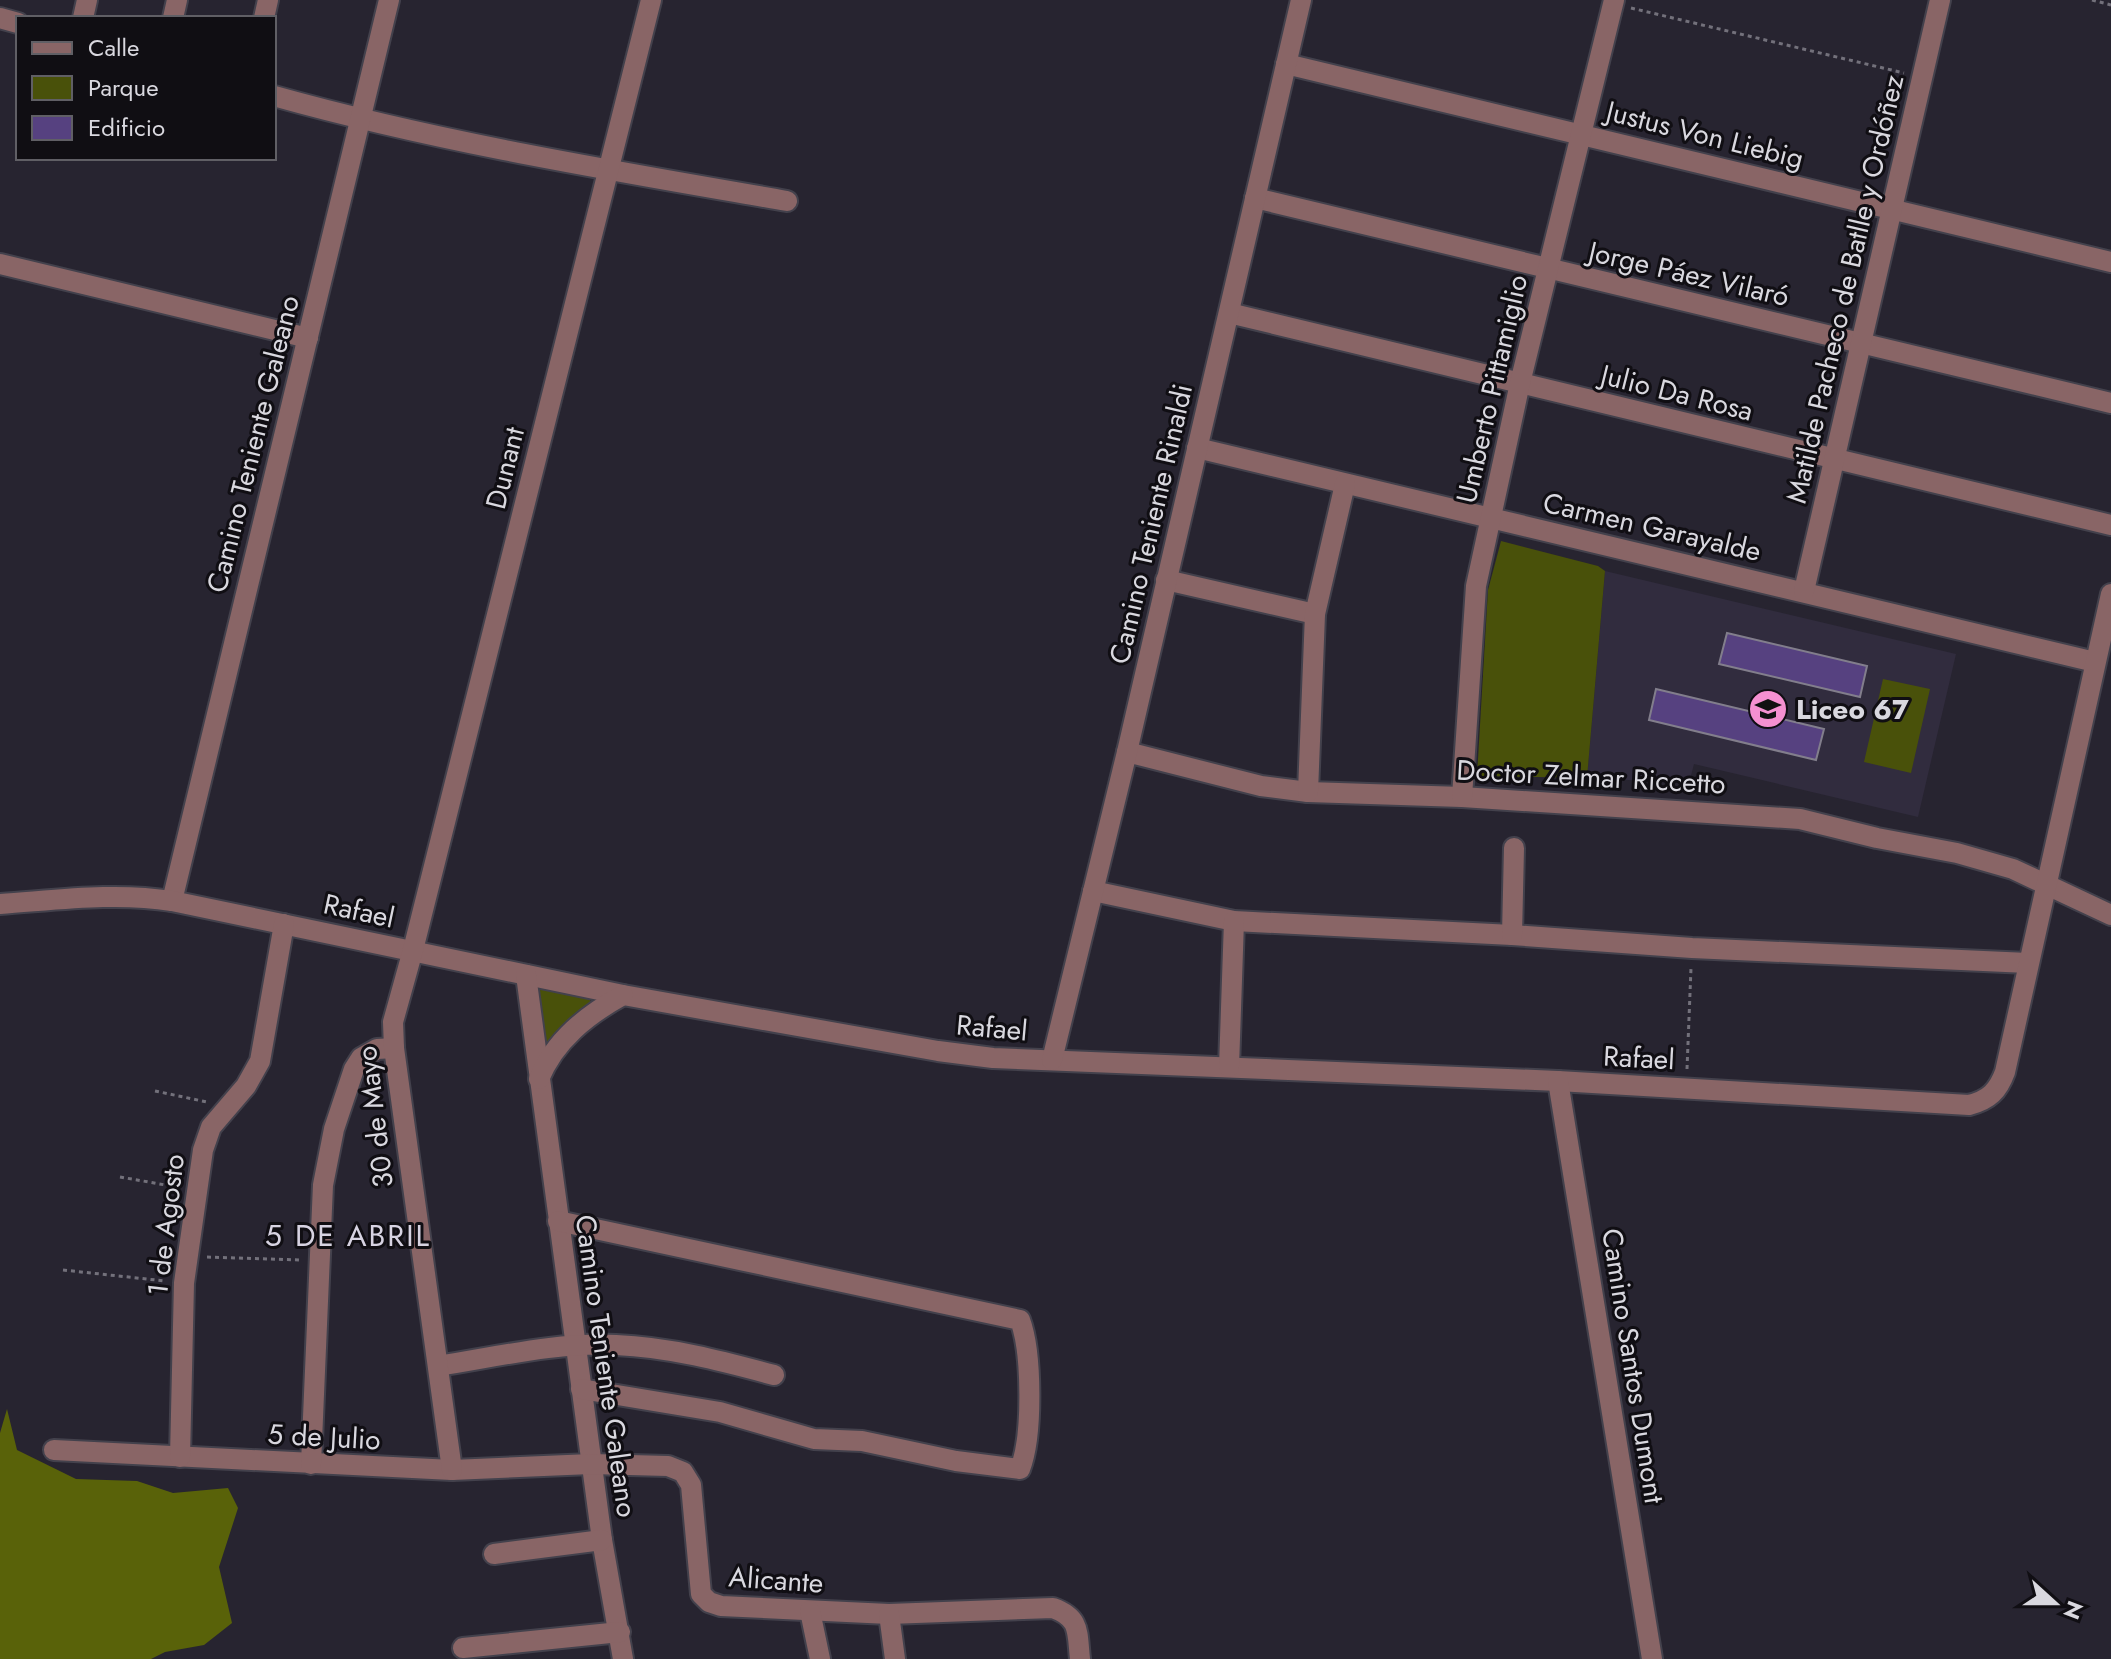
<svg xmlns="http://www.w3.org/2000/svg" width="2111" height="1659" viewBox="0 0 2111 1659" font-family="Jost,sans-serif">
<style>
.built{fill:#312c3e}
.green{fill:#49510a}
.forest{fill:#596209}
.building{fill:#564180;stroke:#827e8c;stroke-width:2}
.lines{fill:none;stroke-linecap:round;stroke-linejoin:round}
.minor-casing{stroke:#43414c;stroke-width:24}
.path{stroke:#73717b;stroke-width:3;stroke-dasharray:4 4;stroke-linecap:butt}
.minor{stroke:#896566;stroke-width:20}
.labels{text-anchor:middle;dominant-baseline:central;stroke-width:6;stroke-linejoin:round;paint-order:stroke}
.street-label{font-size:28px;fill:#d9d8df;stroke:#100e13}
.poi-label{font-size:28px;font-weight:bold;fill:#d9d8df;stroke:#100e13;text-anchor:start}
.neighbourhood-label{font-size:30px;letter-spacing:2px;fill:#d7d3e2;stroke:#100e13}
</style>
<rect width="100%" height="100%" fill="#272430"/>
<polygon class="built" points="1605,571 1956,654 1918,817 1694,764 1689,783 1587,778"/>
<g class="green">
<polygon points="1501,541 1598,566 1605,571 1587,778 1477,776 1488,590"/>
<polygon points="1883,679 1930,689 1911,773 1864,762"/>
<polygon points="542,985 587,993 591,1002 548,1042 542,1040 537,988"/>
</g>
<polygon class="forest" points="7,1409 17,1450 76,1479 137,1481 173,1493 228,1488 238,1508 219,1567 232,1623 204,1645 165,1652 151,1659 0,1659 0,1433"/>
<g class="building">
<polygon points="1727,633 1867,666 1860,697 1719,664"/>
<polygon points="1656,689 1824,729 1816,760 1649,720"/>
</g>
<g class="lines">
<defs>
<g id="minor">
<polyline points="0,18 18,23"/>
<polyline points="83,18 87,0"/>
<polyline points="173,18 177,0"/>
<polyline points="264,18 268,0"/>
<polyline points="1286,64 2111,262"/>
<path d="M274,96C442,143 615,171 787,201"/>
<polyline points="1255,198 2111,403"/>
<polyline points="0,264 308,338"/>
<polyline points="1229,313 2111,525"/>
<polyline points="1197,448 2095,662"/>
<polyline points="1166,580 1315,614"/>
<polyline points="1804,591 1940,0"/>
<polyline points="1127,752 1261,786 1308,792 1462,797 1800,819 1877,838 1957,853 2013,869 2111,915"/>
<polyline points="1308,792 1315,614 1345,484"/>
<polyline points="1462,797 1476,586 1520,383 1614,0"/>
<polyline points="1093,891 1234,921 1512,935 1692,948 2028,963"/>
<polyline points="172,901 389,0"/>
<path d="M0,904C58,900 115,892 172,901L623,995L938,1051L993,1058L1558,1081L1969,1105C1989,1100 1998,1091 2005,1072L2111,594"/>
<polyline points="1512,935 1514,848"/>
<polyline points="526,975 602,1540 623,1659"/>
<polyline points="1052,1060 1127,752 1301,0"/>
<polyline points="1229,1067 1234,921"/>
<path d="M539,1079C555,1040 587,1015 623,995"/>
<polyline points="1558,1081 1652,1659"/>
<path d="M558,1221L1020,1320C1032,1352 1033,1436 1020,1469L956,1461L862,1441L814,1439L720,1412L581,1389"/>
<path d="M438,1366C496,1357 557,1342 616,1345C669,1347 722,1361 774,1375"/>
<path d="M54,1450L452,1470L591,1464L668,1466L683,1472L691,1485L701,1594L709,1602L721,1606L889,1614L1053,1608C1081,1618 1077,1633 1080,1659"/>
<polyline points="180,1457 184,1283 203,1150 211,1127 246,1086 260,1061 284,924"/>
<polyline points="311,1464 323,1185 334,1129 354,1069 361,1058 377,1049 394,1048"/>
<polyline points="452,1470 394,1048 393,1022 413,950 651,0"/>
<polyline points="494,1554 602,1540"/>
<polyline points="810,1611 820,1659"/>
<polyline points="889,1614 895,1659"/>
<polyline points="463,1648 620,1632"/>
</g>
</defs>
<use href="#minor" class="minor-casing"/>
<g class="path">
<polyline points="2092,0 2111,5"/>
<polyline points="1631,8 1904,73"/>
<polyline points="1687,1069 1691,968"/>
<polyline points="155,1091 207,1102"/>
<polyline points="120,1177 177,1187"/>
<polyline points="207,1257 299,1260"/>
<polyline points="63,1270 165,1281"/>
</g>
<use href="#minor" class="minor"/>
</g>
<defs>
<symbol id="school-disc" viewBox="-11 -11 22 22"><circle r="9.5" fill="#f590d1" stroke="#100e13"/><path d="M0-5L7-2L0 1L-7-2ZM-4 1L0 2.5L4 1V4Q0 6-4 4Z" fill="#111"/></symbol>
</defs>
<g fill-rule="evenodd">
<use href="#school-disc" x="1746" y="687" width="44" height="44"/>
</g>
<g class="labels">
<g class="street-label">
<text transform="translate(1705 135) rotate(14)">Justus Von Liebig</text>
<text transform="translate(1689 274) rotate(13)">Jorge Páez Vilaró</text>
<text transform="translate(1845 289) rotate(-77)">Matilde Pacheco de Batlle y Ordóñez</text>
<text transform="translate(1492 389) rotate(-77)">Umberto Pittamiglio</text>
<text transform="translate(1677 393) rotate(14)">Julio Da Rosa</text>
<text transform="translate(253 444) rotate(-76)">Camino Teniente Galeano</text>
<text transform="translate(505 468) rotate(-76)">Dunant</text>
<text transform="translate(1151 524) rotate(-77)">Camino Teniente Rinaldi</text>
<text transform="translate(1652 527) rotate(13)">Carmen Garayalde</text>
<text transform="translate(1591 777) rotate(3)">Doctor Zelmar Riccetto</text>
<text transform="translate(359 911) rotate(12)">Rafael</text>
<text transform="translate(992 1028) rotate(5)">Rafael</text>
<text transform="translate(1639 1058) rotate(3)">Rafael</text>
<text transform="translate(375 1117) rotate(-97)">30 de Mayo</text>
<text transform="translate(166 1225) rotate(-83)">1 de Agosto</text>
<text transform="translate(606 1366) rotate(82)">Camino Teniente Galeano</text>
<text transform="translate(1633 1366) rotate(81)">Camino Santos Dumont</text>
<text transform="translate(324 1437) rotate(3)">5 de Julio</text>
<text transform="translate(776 1580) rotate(4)">Alicante</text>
</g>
<g class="poi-label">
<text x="1796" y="709">Liceo 67</text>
</g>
<g class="neighbourhood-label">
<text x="348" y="1235">5 DE ABRIL</text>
</g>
</g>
<rect x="16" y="16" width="260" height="144" fill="#100e13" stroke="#605f65" stroke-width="2"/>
<rect x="32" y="42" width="40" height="12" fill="#896566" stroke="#605f65" stroke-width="2"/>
<text x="88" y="56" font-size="24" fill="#d9d8df">Calle</text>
<rect x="32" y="76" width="40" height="24" fill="#49510a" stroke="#605f65" stroke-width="2"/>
<text x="88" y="96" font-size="24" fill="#d9d8df">Parque</text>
<rect x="32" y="116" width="40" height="24" fill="#564180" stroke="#605f65" stroke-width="2"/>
<text x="88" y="136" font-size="24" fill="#d9d8df">Edificio</text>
<g transform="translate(2055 1603) rotate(111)" stroke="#100e13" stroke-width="6" paint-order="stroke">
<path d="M0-6L14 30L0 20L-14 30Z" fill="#d9d8df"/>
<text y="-12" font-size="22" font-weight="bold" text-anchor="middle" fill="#d9d8df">N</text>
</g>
</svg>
